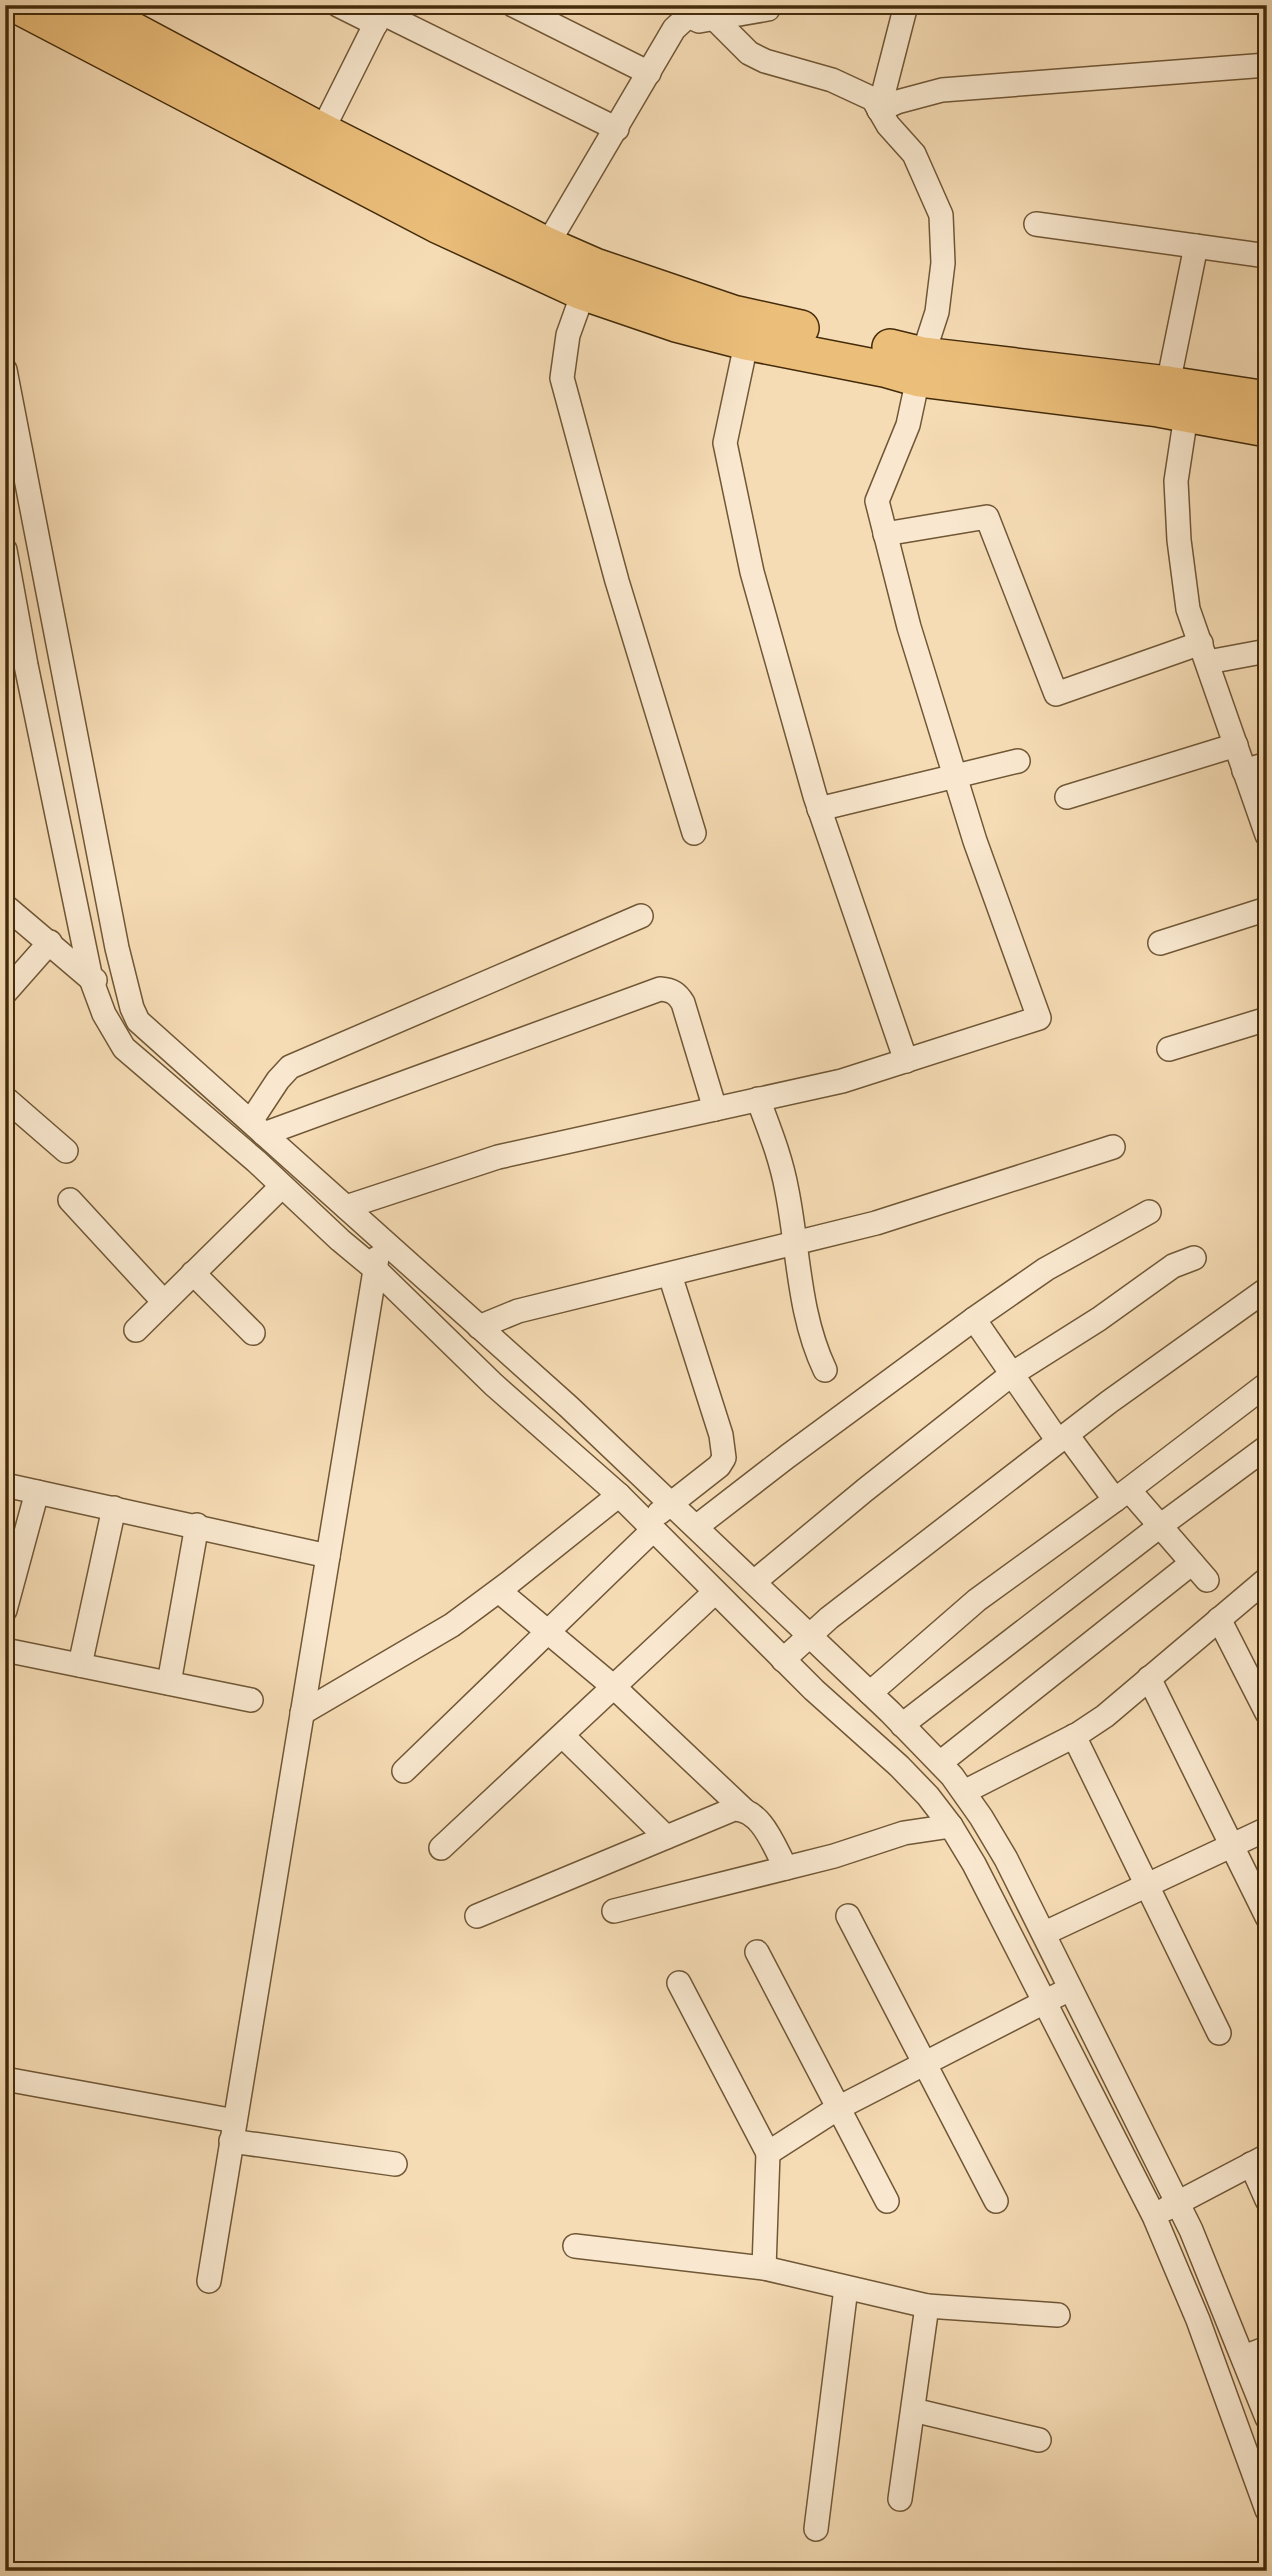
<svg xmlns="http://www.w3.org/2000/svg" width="1272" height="2576" viewBox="0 0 1272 2576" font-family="'Sorts Mill Goudy',serif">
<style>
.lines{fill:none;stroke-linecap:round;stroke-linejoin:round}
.street-casing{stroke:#705736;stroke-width:26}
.primary-casing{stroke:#432b0b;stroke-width:38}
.street{stroke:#f9e8cf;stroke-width:23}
.primary{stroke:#ebbe7a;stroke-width:35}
</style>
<rect width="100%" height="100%" fill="#f6dcb5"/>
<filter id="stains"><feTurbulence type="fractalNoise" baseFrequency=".00286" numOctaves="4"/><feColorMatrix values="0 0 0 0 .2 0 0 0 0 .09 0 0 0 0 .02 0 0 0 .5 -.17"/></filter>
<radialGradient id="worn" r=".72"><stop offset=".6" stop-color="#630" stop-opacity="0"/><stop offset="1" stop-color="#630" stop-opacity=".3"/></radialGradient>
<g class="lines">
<defs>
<g id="street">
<polyline points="338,5 376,24"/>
<polyline points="513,5 649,73"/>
<polyline points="382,13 617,129"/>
<polyline points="879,110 897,102 942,90 1267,65"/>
<polyline points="879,110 906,5"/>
<polyline points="317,141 385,5"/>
<polyline points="1036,224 1267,256"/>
<polyline points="547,245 674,29 688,16 699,21 768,9 770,5"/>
<polyline points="587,282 568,335 562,378 617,581 694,833"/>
<polyline points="749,330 725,443 752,572 815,796 906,1061"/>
<polyline points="5,370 117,948 132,1008 138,1021 569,1407 890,1712 952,1776 981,1817 1006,1859 1191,2230 1267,2418"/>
<polyline points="1168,384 1196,246"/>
<polyline points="1188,402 1176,481 1179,540 1188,609 1267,835"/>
<polyline points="885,534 987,517 1056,694 1201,643"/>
<polyline points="5,550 26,665 91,979 104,1014 124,1048 256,1161 340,1240 375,1269 493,1384 619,1495 814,1690 899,1766 928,1796 951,1826 974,1864 1154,2216 1198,2320 1267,2510"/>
<polyline points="1208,662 1267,651"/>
<polyline points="1244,771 1267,764"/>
<polyline points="1067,797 1236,745"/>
<polyline points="819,809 1018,761"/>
<polyline points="5,906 91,979 95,980"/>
<polyline points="1160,943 1267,909"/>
<polyline points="5,993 50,942"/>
<polyline points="1169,1049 1267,1019"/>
<polyline points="5,1098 66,1151"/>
<path d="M758,1099C770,1131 781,1158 787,1191C799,1252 798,1313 825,1370"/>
<polyline points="251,1121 278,1080 290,1067 641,916"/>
<path d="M264,1134L660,989C672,990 677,993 683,1003L715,1109"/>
<polyline points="70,1200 164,1302"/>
<polyline points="346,1207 498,1157 842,1081 1039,1018 975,841 909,627 877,501 908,425 923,355 937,312 943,263 941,215 914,154 888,125 873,99 832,80 765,61 749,53 715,19"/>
<polyline points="193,1273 253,1333"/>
<polyline points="974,1319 1058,1441"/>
<polyline points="479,1327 518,1311 876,1223 1113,1147"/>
<polyline points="136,1330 282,1186"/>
<polyline points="1067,1435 1115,1500"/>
<polyline points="5,1485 328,1556"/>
<polyline points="1129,1490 1207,1580"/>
<polyline points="659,1513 719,1466 724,1458 721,1435 670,1275"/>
<polyline points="696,1527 788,1456 974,1319 1046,1269 1149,1212"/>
<polyline points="754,1582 865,1490 1012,1374 1099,1319 1173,1266 1194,1258"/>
<polyline points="499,1591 615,1688 743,1809"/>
<polyline points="5,1610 37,1492"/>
<polyline points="1219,1619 1267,1713"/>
<polyline points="5,1650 251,1700"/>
<polyline points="783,1660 829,1618 1109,1402 1267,1289"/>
<polyline points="80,1665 114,1508"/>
<polyline points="1149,1678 1267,1917"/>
<polyline points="169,1683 197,1525"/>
<polyline points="870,1693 977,1600 1115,1500 1267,1384"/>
<polyline points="302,1713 452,1625 510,1582 619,1495"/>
<polyline points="902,1725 1160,1526 1267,1447"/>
<polyline points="563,1736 666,1837"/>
<polyline points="1074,1736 1219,2033"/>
<polyline points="940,1763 1192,1563"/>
<polyline points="404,1771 652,1531"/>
<polyline points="964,1792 1078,1734 1105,1716 1267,1579"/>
<polyline points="441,1848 715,1592"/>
<polyline points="614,1911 834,1856 904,1833 951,1826"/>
<path d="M477,1916L734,1809C762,1809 774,1847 786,1868"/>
<polyline points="848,1916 996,2201"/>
<polyline points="1045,1933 1267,1829"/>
<polyline points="757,1952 887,2201"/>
<polyline points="679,1983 768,2153 838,2108 1060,1994"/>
<polyline points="5,2079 235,2121"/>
<polyline points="231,2141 395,2164"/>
<polyline points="1251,2164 1267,2200"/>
<polyline points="1166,2209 1267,2156"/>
<polyline points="575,2246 764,2268 927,2306 1058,2315"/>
<polyline points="764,2268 768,2153"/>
<polyline points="209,2281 377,1258"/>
<polyline points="1244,2357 1267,2348"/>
<polyline points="913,2410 1039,2440"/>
<polyline points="900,2499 927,2306"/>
<polyline points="816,2529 846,2288"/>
</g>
<g id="primary">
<polyline points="16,5 437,225 582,292 676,324 746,342 884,369 919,379 1158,409 1267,429"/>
<polyline points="86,5 322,131 547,245 595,266 733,313 801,328"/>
<polyline points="890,347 923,355 1168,384 1267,399"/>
</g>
</defs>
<use href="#street" class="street-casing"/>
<use href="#primary" class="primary-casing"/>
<use href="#street" class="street"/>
<use href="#primary" class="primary"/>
</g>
<rect width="1272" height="2576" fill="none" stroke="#f6dcb5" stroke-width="28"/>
<rect x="7" y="7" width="1258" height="2562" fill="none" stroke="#432b0b" stroke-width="3.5"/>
<rect x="14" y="14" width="1244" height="2548" fill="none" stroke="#432b0b" stroke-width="2"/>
<rect width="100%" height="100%" filter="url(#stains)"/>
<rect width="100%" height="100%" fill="url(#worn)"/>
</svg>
